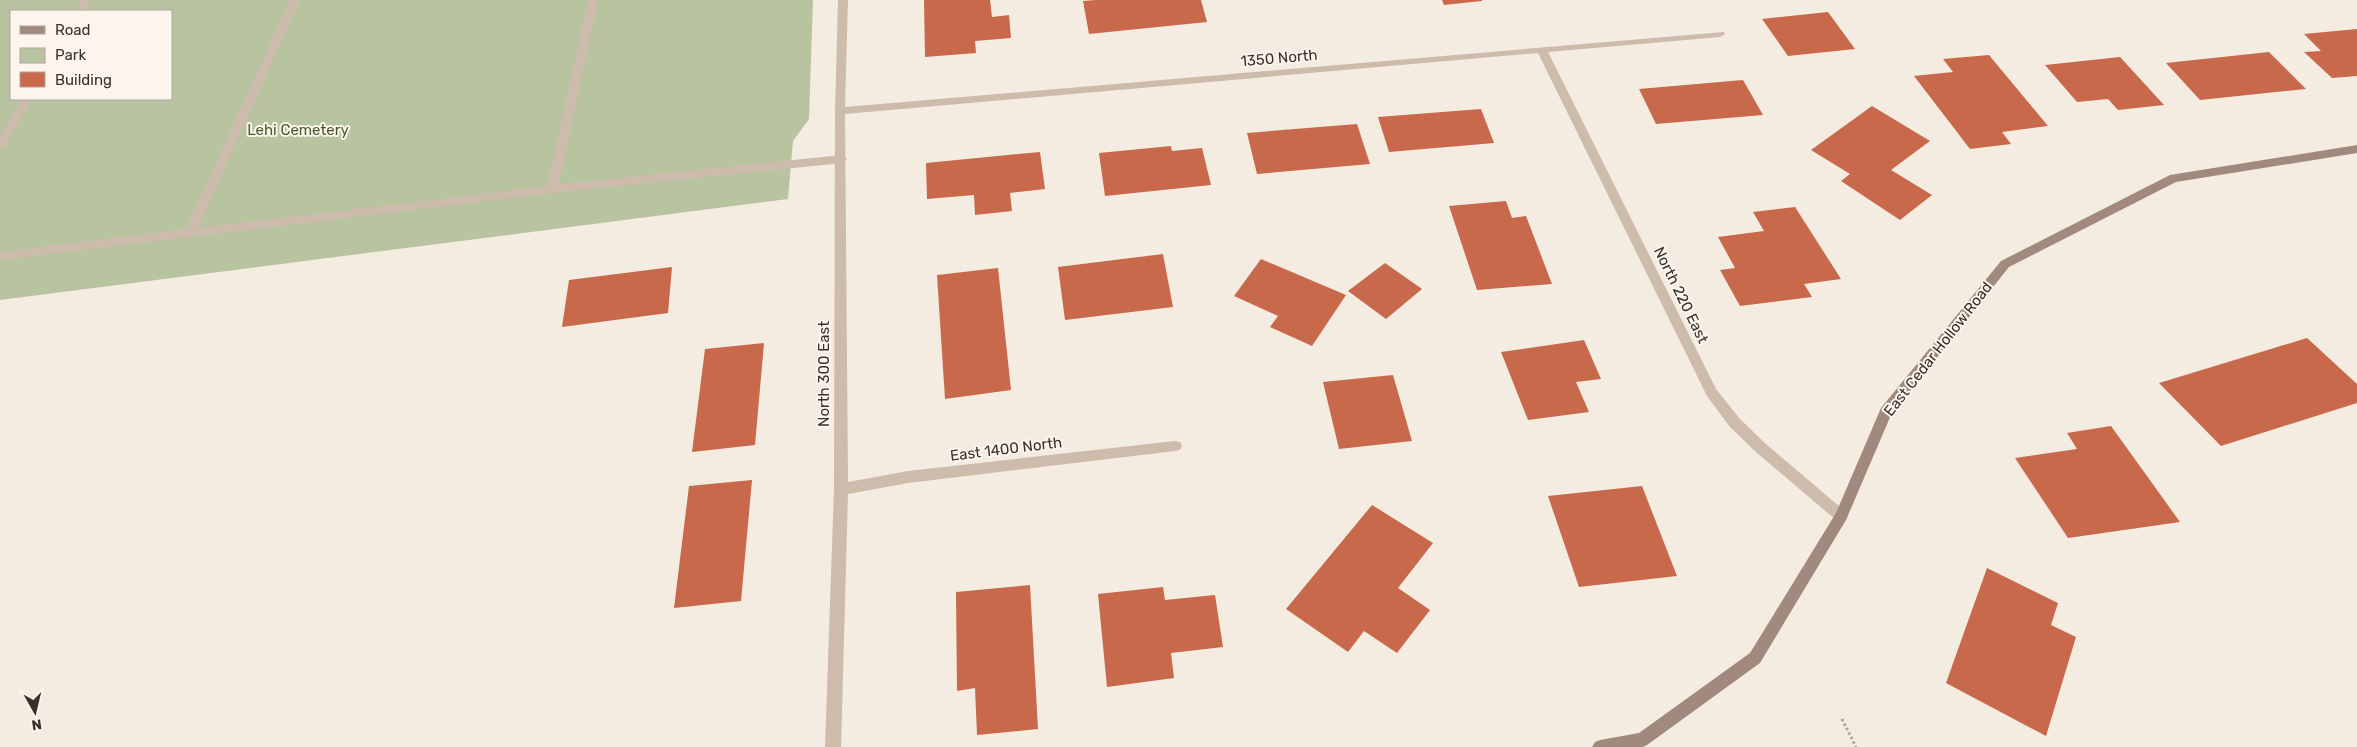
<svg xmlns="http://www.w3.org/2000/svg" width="2357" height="747" viewBox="0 0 2357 747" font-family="Rubik,sans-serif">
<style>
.green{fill:#b8c4a0;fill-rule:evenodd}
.building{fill:#c8694b}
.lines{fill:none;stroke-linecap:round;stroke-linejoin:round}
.path{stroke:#b9a596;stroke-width:3;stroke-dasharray:2.5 2.5;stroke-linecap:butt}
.lane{fill:#cdbbac;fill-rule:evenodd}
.street{fill:#cdbbac;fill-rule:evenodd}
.secondary{fill:#a18a7d;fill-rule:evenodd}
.labels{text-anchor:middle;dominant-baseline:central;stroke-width:4;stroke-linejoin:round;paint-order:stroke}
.street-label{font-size:15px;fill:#3b302b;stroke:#fbf5ee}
.park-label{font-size:15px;fill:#4a5a2e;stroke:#fbf5ee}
</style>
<rect width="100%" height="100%" fill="#f4ebe1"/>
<path class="green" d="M0,0H813L809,119L793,141L788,199L0,300ZM11,11H171V99H11Z"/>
<g class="building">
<polygon points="924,0 990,0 992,17 1009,15 1011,38 975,41 976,53 925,57"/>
<polygon points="1096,0 1201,0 1207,22 1089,34 1083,1"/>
<polygon points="1442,0 1482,0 1482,1 1444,5"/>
<polygon points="1828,12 1855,49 1788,56 1762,19"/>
<polygon points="2357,29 2357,76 2332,78 2304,52 2321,51 2304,34"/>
<polygon points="2269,52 2306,89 2200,100 2166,63"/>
<polygon points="1989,55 2048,126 2002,132 2011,144 1970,149 1914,76 1953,72 1943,59"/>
<polygon points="2120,57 2164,105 2118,110 2108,99 2077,102 2045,65"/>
<polygon points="1743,80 1763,115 1656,124 1639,89"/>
<polygon points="1872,106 1930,141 1891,170 1932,195 1900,220 1841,181 1850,174 1811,150"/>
<polygon points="1481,109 1494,143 1389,152 1378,117"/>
<polygon points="1357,124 1370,164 1257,174 1247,133"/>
<polygon points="1171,146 1172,151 1202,148 1211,185 1105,196 1099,153"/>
<polygon points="1040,152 1045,189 1010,193 1012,211 975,215 974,195 927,199 926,163"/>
<polygon points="1506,201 1512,218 1526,216 1552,284 1477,290 1449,206"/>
<polygon points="1795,207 1841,279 1804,284 1812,297 1740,306 1720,270 1735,268 1718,237 1764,231 1753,212"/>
<polygon points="1163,254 1173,307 1065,320 1058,267"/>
<polygon points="1261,259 1346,295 1312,346 1270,327 1278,316 1234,296"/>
<polygon points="1385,263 1422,289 1386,319 1348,291"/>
<polygon points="672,267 668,313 562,327 569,280"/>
<polygon points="998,268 1011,390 945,399 937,275"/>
<polygon points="2307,338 2357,384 2357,403 2221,446 2159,383"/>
<polygon points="1584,340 1601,379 1576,382 1589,412 1528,420 1501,352"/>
<polygon points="764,343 755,445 692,452 705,349"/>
<polygon points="1393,375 1412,441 1339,449 1323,382"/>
<polygon points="2111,426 2180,522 2068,538 2015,458 2077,449 2067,433"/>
<polygon points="752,480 741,601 674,608 689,486"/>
<polygon points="1642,486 1677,576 1579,587 1548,496"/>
<polygon points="1372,505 1433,543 1398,588 1430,610 1397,653 1364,631 1348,652 1286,609"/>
<polygon points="1987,568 2058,603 2051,625 2076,637 2046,736 1946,683"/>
<polygon points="1030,585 1038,729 977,735 975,688 957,691 956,592"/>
<polygon points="1163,587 1165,600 1215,595 1223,647 1171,653 1174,678 1107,687 1098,594"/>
</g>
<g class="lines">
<polyline class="path" points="1842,719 1856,747"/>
<g class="lane">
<polygon points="81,0 91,0 85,11 75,11"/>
<polygon points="290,0 300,0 198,228 547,186 588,0 598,0 559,184 842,155 847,159 842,163 552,193 0,260 0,252 186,229"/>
<polygon points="22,99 32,99 4,148 0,149 0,136"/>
</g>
<polygon class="street" points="838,0 848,0 845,107 1724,32 1725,34 1720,37 1548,52 1716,389 1740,419 1767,445 1846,512 1848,516 1846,520 1841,522 1836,520 1757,453 1730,427 1707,396 1538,53 845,114 848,482 908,471 1175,441 1180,442 1182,446 1180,450 1175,451 908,483 848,494 841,747 825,747 834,489 835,111"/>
<polygon class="secondary" points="2357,145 2357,153 2176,182 2009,267 1891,415 1846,520 1760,663 1647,745 1643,747 1592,747 1595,742 1600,740 1639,733 1750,653 1836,513 1881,408 2001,261 2170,175"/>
</g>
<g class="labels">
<g class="street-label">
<text transform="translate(1279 58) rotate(-5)">1350 North</text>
<text transform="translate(1681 295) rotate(64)">North 220 East</text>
<text transform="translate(1938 349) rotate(-52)">East Cedar Hollow Road</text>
<text transform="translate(824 374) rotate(-90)">North 300 East</text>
<text transform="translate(1006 449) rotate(-7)">East 1400 North</text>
</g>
<g class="park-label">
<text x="298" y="130">Lehi Cemetery</text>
</g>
</g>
<rect x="10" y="10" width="162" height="90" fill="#fbf5ee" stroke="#aea6a0"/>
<rect x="20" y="26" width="25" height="8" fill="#a18a7d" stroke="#aea6a0"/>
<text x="55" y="35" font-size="15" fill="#3b302b">Road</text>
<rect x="20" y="48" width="25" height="15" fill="#b8c4a0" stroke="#aea6a0"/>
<text x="55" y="60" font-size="15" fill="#3b302b">Park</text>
<rect x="20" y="72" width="25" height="15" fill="#c8694b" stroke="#aea6a0"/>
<text x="55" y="85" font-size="15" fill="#3b302b">Building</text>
<g transform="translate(35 712) rotate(172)" stroke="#fbf5ee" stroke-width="4" paint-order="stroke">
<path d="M0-4L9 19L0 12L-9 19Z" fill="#3b302b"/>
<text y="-8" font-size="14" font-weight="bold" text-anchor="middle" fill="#3b302b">N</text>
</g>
</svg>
